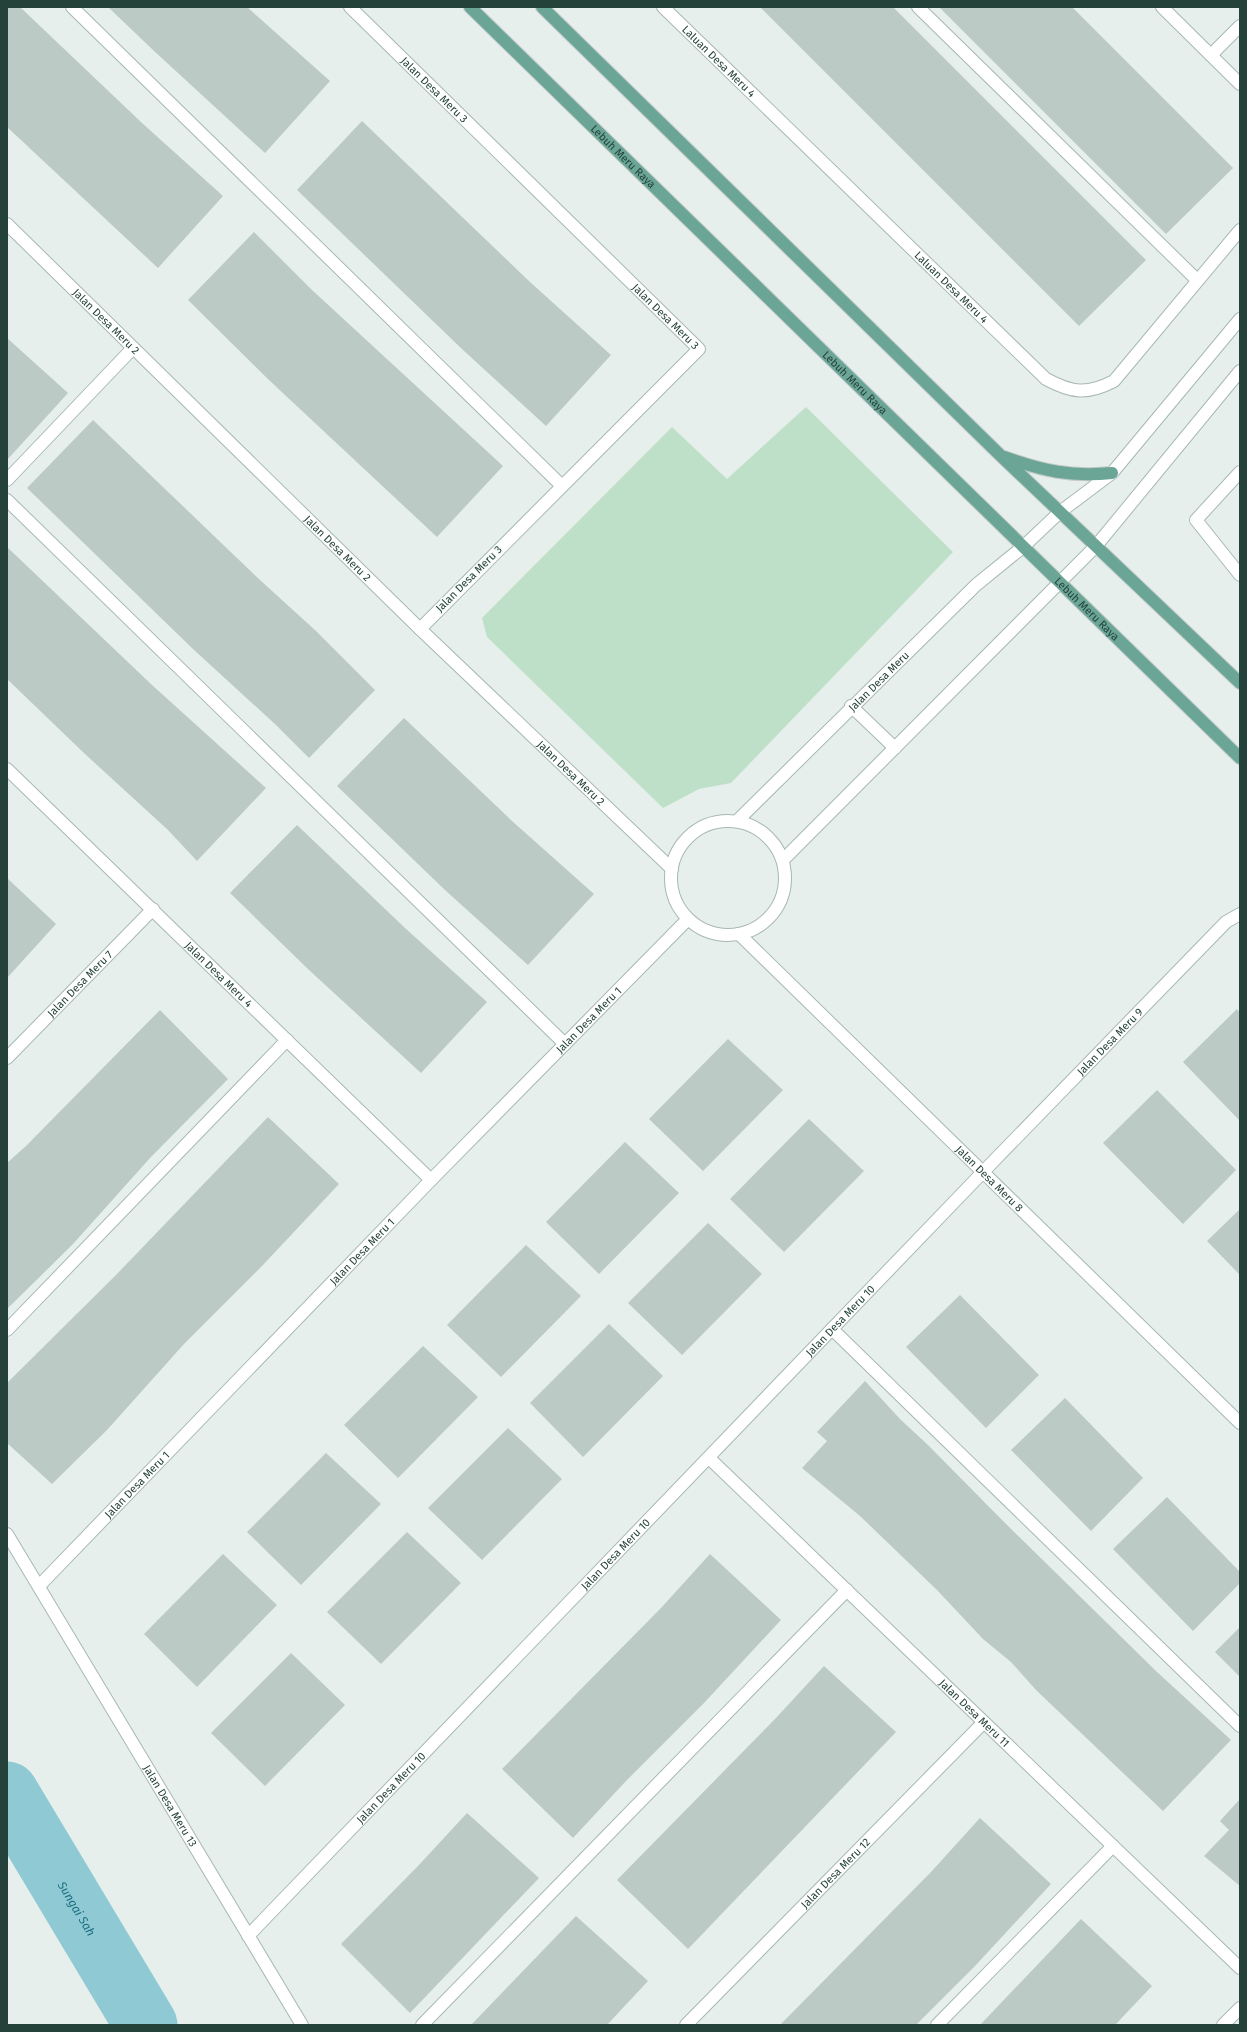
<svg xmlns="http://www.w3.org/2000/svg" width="1247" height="2032" viewBox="0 0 1247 2032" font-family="'Fira Sans',sans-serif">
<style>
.green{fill:#bfe0c8}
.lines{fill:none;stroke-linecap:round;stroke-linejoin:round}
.river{stroke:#8ec9d4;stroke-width:63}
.building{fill:#bbcac4}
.minor-casing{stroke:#a8b8b2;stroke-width:14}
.major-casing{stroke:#c2cac8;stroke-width:14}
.minor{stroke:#fff;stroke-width:12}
.major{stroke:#6aa596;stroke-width:12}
.labels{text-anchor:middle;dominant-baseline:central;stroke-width:3;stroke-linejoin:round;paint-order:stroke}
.street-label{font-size:11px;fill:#24423a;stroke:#f7fbf9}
.water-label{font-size:12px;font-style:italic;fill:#1c6f80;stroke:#f7fbf9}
</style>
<rect width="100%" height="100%" fill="#e6efeb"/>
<polygon class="green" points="806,407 953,552 731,783 699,789 663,808 487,637 482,618 672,427 727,479"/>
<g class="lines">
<path class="river" id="s1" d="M7,1793L146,2025"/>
</g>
<g class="building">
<polygon points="7,7 20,7 142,123 223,196 158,268 7,127"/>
<polygon points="108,7 247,7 330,81 265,153 153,50"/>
<polygon points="760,7 893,7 1146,260 1079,326"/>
<polygon points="939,7 1072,7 1233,168 1166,234"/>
<polygon points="362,121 530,282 611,355 546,426 463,350 297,190"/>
<polygon points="254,232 312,290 503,466 437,537 270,381 188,300"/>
<polygon points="7,338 68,393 7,460"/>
<polygon points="93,420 260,580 316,631 375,690 309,758 276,725 193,649 27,488"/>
<polygon points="7,547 152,685 266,788 197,861 168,830 85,754 7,679"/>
<polygon points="404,718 512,821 594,894 528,965 445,890 337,786"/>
<polygon points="297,825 405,928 487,1002 421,1073 309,970 230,893"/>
<polygon points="7,878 56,924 7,978"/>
<polygon points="1237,1009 1240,1013 1240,1121 1183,1062"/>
<polygon points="160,1010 228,1079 150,1158 73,1244 7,1309 7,1163 26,1146"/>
<polygon points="728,1039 783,1090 703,1171 649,1119"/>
<polygon points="1157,1090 1236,1170 1183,1224 1103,1143"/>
<polygon points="268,1117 339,1184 262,1266 184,1344 107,1430 52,1484 7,1443 7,1383 115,1276"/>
<polygon points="809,1119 864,1171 784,1252 730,1199"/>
<polygon points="625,1142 679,1193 599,1274 546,1222"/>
<polygon points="1240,1209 1240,1275 1207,1241"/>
<polygon points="708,1223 762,1274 682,1355 628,1303"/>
<polygon points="526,1245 581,1296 501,1377 447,1325"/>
<polygon points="960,1295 1039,1375 986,1428 906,1347"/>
<polygon points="609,1324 663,1376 583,1457 530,1403"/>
<polygon points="423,1346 478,1397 398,1478 344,1425"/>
<polygon points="865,1381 900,1419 929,1446 1003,1521 1156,1671 1231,1740 1163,1811 1036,1690 1011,1662 983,1639 937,1590 860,1516 802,1468 827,1441 817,1432"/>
<polygon points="1065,1398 1143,1478 1091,1531 1011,1450"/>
<polygon points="508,1428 562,1479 482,1560 428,1508"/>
<polygon points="326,1453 381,1504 301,1585 247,1532"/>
<polygon points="1167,1497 1240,1572 1240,1583 1193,1631 1113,1549"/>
<polygon points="407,1532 461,1583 381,1664 327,1612"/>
<polygon points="223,1554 277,1605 197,1687 144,1634"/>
<polygon points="710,1554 781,1620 704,1703 626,1781 573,1838 502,1769 661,1608"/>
<polygon points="1240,1627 1240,1677 1215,1652"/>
<polygon points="291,1653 345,1705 265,1786 211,1733"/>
<polygon points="824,1666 896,1732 688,1949 617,1880 775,1719"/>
<polygon points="1240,1799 1240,1886 1204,1856 1229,1830 1220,1821"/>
<polygon points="467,1813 539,1878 410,2013 341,1944 418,1866"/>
<polygon points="980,1818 1051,1884 975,1966 916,2025 780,2025 931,1872"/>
<polygon points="576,1916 648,1981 607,2025 471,2025"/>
<polygon points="1081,1919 1152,1986 1115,2025 980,2025"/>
</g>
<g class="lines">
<defs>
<g id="minor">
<polyline points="72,7 562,486"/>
<path id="s2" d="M350,7L699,349L420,629"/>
<path id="s3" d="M663,7L1046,379C1072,393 1087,395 1114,381L1240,230"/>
<polyline points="918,7 1197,280"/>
<polyline points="1162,7 1240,84"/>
<polyline points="1211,55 1240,26"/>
<path id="s4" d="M7,224L420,629L672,869"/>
<polyline points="1240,472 1196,520 1240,575"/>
<polyline points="7,480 133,348"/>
<polyline points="7,500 565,1044"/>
<polyline points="851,706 895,748"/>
<path id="s5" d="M7,769L431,1180"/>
<path id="s6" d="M737,821L976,585L1024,546L1060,512L1112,473L1240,319"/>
<circle cx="728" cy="878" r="57"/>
<polyline points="783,860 1096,546 1240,371"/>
<path id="s7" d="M739,934L1240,1423"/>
<path id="s8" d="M7,1058L153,909"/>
<polyline points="832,1329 1240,1726"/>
<polyline points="7,1330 287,1040"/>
<path id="s9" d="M709,1458L1240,1968"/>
<path id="s10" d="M7,1534L302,2025"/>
<path id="s11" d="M39,1586L431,1180L688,919"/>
<path id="s12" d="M248,1936L982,1173L1226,922L1240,914"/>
<polyline points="422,2025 847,1590"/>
<path id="s13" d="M686,2025L984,1722"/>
<polyline points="937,2025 1113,1846"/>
<polyline points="1223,2025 1240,2008"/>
</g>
<g id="major">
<path id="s14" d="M470,7L1240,758"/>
<polyline points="542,7 1000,455 1240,683"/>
<path d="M1004,457C1044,471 1070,477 1112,473"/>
</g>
</defs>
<use href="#minor" class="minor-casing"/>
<use href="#major" class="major-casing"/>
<use href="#minor" class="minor"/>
<use href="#major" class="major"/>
</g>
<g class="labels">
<g class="street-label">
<text stroke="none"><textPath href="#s3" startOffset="78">Laluan Desa Meru 4</textPath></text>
<text stroke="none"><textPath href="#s2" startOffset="118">Jalan Desa Meru 3</textPath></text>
<text stroke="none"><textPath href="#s14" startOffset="214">Lebuh Meru Raya</textPath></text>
<text stroke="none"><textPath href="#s3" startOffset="402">Laluan Desa Meru 4</textPath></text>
<text stroke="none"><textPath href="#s2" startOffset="442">Jalan Desa Meru 3</textPath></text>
<text stroke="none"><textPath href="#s4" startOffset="139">Jalan Desa Meru 2</textPath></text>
<text stroke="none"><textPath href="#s14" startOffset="538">Lebuh Meru Raya</textPath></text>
<text stroke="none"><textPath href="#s4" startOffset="463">Jalan Desa Meru 2</textPath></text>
<text transform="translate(469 579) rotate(-45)">Jalan Desa Meru 3</text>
<text stroke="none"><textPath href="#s14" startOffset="862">Lebuh Meru Raya</textPath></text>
<text stroke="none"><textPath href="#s6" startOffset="199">Jalan Desa Meru</textPath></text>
<text stroke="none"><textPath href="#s4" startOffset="787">Jalan Desa Meru 2</textPath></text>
<text stroke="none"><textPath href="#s5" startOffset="295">Jalan Desa Meru 4</textPath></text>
<text stroke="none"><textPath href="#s8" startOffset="104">Jalan Desa Meru 7</textPath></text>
<text stroke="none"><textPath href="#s11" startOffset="789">Jalan Desa Meru 1</textPath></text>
<text stroke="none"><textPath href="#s12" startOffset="1242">Jalan Desa Meru 9</textPath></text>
<text stroke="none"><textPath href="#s7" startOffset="350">Jalan Desa Meru 8</textPath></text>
<text stroke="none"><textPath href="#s11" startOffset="465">Jalan Desa Meru 1</textPath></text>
<text stroke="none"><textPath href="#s12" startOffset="854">Jalan Desa Meru 10</textPath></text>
<text stroke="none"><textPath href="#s11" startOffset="141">Jalan Desa Meru 1</textPath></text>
<text stroke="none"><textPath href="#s12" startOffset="530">Jalan Desa Meru 10</textPath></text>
<text stroke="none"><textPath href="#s9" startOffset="368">Jalan Desa Meru 11</textPath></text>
<text stroke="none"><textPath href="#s12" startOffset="206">Jalan Desa Meru 10</textPath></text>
<text stroke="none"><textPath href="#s10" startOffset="317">Jalan Desa Meru 13</textPath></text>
<text stroke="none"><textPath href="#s13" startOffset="213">Jalan Desa Meru 12</textPath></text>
</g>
<g class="water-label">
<text stroke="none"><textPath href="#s1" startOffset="135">Sungai Sah</textPath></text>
</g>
</g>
<rect width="1247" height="2032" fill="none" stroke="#24423a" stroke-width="16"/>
</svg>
